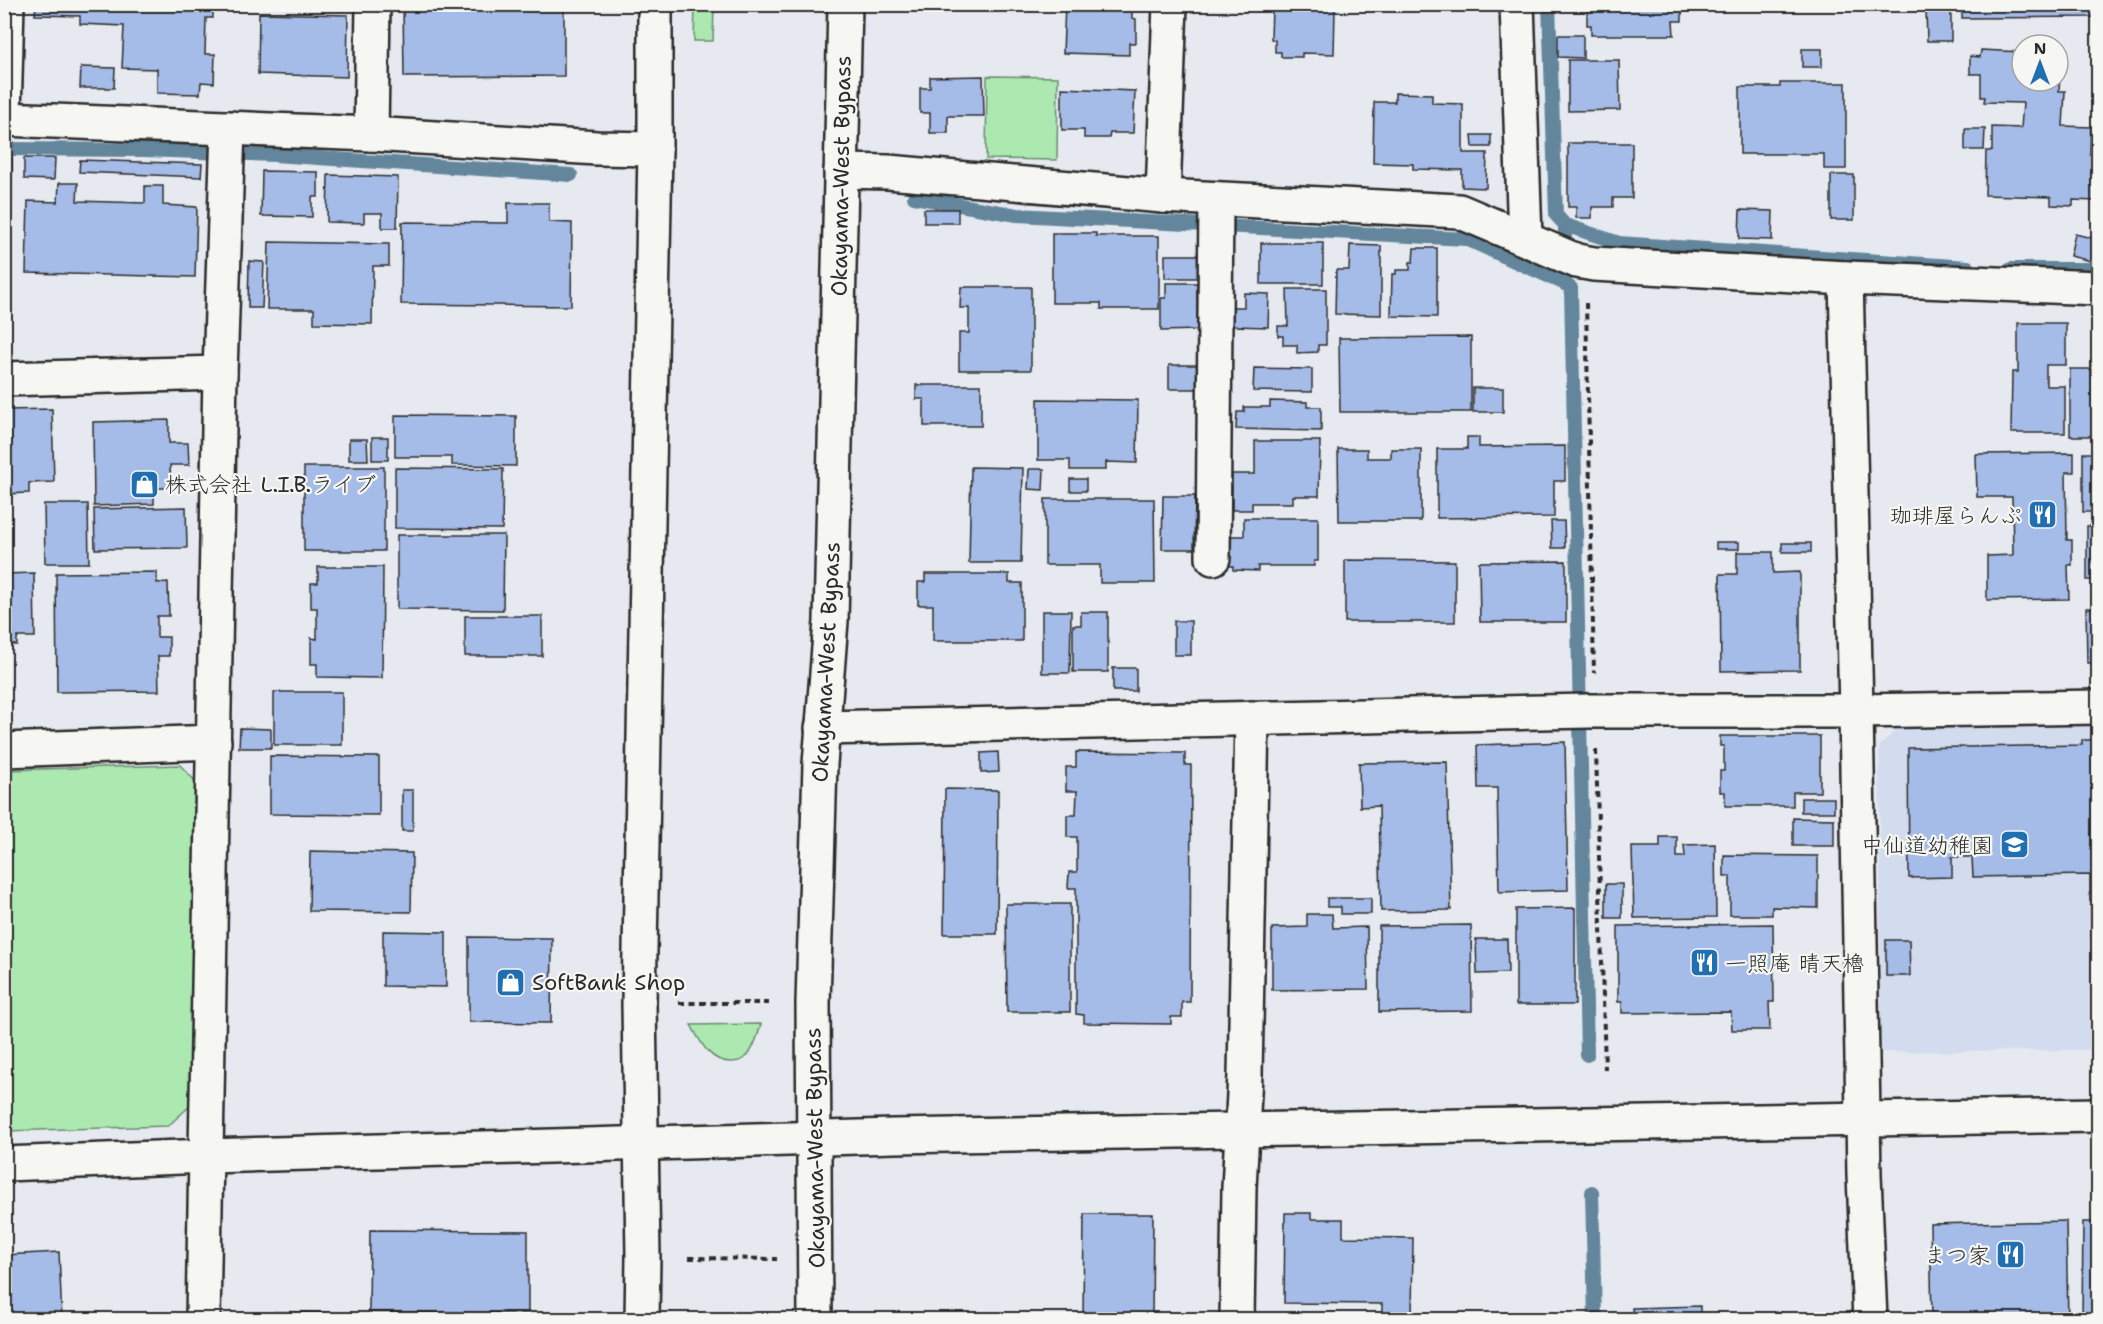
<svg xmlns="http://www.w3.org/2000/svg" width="2103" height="1324" viewBox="0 0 2103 1324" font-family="'Shantell Sans','Klee One',sans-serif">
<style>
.built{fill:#d2dcee}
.green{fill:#abe9b1;stroke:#6b8a6e;stroke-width:1.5}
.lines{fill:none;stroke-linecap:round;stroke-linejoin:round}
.stream{stroke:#63869c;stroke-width:14}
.building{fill:#a5bce9;stroke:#2b2b2b;stroke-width:1.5}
.minor-casing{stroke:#2b2b2b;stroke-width:38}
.tertiary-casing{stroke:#2b2b2b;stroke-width:38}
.trunk-casing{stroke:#2b2b2b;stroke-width:38}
.path{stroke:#2b2b2b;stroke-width:4;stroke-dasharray:6 4.5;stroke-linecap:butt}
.minor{stroke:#f6f6f2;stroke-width:33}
.tertiary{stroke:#f6f6f2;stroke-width:33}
.trunk{stroke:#f6f6f2;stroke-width:33}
.labels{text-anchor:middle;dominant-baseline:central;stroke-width:4.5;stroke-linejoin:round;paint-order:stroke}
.street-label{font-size:22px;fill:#2b2b2b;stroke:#f6f6f2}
.poi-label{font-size:22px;fill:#2b2b2b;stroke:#f6f6f2;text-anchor:start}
</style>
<rect width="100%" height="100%" fill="#e6eaf0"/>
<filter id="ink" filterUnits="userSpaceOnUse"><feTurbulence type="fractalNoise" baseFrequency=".0167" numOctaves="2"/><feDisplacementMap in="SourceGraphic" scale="12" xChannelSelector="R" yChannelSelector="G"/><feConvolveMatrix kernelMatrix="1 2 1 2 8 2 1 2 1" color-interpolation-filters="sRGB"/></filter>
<g filter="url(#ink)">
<polygon class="built" points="2098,725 2098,1050 1881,1052 1879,746 1900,726"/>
<g class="green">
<polygon points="695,5 714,5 713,41 694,41"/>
<polygon points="987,76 1058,77 1057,160 986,159"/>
<polygon points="180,765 197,783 191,1105 168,1126 5,1131 4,770"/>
<path d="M761,1024C758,1034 755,1047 748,1055C744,1060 737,1062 731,1062C709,1062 700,1041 691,1025Z"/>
</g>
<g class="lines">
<g class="stream">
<polyline points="1549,4 1556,215 1565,225 1619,243 1968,267"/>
<polyline points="4,149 144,150 274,155 571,175"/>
<polyline points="914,197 1017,215 1466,239 1565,284"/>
<polyline points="1565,225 1565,284 1571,288 1587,1055"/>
<polyline points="2011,269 2098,269"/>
<polyline points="1592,1192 1595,1320"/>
</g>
</g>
<g class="building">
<polygon points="36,4 213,4 213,18 206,18 205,54 215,54 214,83 201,82 200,94 157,93 157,69 122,68 124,26 80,24 80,16 35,15"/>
<polygon points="403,4 564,4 564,76 404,77"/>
<polygon points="1065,4 1132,6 1132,18 1136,19 1136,43 1129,43 1129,55 1063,53"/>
<polygon points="1587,4 1682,4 1682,21 1673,21 1674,35 1591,35 1591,25 1587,25"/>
<polygon points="1840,4 1888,4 1888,9 1840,10"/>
<polygon points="1962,4 2098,4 2098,17 1962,18"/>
<polygon points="1272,7 1335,9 1334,54 1302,53 1302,57 1281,57 1281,52 1275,52 1275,40 1271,39"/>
<polygon points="1926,10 1951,10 1951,41 1927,41"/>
<polygon points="259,13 348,15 347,77 258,74"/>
<polygon points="1558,35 1583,35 1583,58 1558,57"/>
<rect x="1802" y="49" width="20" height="18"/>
<polygon points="1981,50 2022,52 2022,81 2058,81 2058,53 2061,53 2059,91 2065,91 2063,126 2091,127 2090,154 2098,155 2096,201 2073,200 2073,206 2051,205 2051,197 1985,195 1986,151 1992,151 1992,127 2021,128 2023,103 1984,102 1985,97 1981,97 1981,74 1970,74 1970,56 1980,57"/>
<polygon points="1568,60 1619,60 1620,110 1568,111"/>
<polygon points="81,67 115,68 114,88 80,88"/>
<polygon points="983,76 984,116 948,116 948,133 930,133 930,113 920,113 920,88 930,88 930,77"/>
<polygon points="1780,83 1846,83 1846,169 1824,169 1824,154 1740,154 1740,87 1780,87"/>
<polygon points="1062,88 1135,91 1133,133 1110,133 1109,138 1084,138 1084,130 1062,130"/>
<polygon points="1395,93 1432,94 1432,103 1463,104 1463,153 1487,153 1486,188 1462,187 1462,170 1413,169 1413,164 1373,163 1374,102 1395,102"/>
<polygon points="1965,129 1985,129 1984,150 1965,150"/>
<polygon points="1472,135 1491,135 1491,147 1473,147"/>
<polygon points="1568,143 1632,143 1632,198 1613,198 1613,207 1592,207 1592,218 1576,218 1576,207 1568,207"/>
<polygon points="4,158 12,158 11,245 4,245"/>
<polygon points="24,158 55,158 54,180 24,179"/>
<polygon points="80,160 202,164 201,177 79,172"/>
<polygon points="262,171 318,172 318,197 312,197 312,217 261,216"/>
<polygon points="328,175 398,177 397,228 382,228 382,213 364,213 364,223 327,222"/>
<rect x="1831" y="175" width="23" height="45"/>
<polygon points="59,183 78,183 77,201 145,203 145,186 163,186 163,205 197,207 195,277 26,273 28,201 58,202"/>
<polygon points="508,203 549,203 549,222 572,223 571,306 401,304 402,222 508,223"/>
<rect x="924" y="209" width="34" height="14"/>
<polygon points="1740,210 1773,211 1772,240 1739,239"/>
<polygon points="1052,233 1096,233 1096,236 1159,236 1159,309 1101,309 1101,303 1052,303"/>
<polygon points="2075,234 2096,239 2091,261 2070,256"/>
<polygon points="269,242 389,244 389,266 373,266 372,324 314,323 314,309 267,309"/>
<rect x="1261" y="243" width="62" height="41"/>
<polygon points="1350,245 1381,246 1381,315 1335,314 1336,270 1349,270"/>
<polygon points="1414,248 1437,248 1437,317 1391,316 1392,274 1396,274 1396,270 1410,270 1410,262 1413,262"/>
<rect x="1165" y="255" width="33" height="23"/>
<polygon points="4,260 8,260 7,306 4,306"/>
<polygon points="249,261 264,262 262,308 248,308"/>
<polygon points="1166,283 1197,283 1197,330 1161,331 1161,298 1166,298"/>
<polygon points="961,287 1031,287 1031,370 959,370 959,333 969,333 969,308 960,308"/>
<polygon points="1287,289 1326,289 1326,345 1318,345 1318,352 1297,353 1297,345 1283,345 1283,336 1278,336 1278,326 1288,326"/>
<polygon points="1244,293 1269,294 1268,327 1233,326 1233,307 1244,307"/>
<polygon points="2018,323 2066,323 2066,365 2046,365 2046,386 2065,386 2065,433 2011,433 2012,372 2018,372"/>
<polygon points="1471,337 1471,412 1340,412 1339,338"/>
<polygon points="1169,365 1198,365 1197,389 1169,389"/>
<polygon points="1254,368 1312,369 1312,392 1253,391"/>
<rect x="2070" y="369" width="28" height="67"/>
<polygon points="916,385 981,385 981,426 924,426 924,399 916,399"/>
<rect x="1473" y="388" width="30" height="24"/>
<polygon points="1038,399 1138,400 1137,463 1106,462 1106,470 1070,470 1070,460 1038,460"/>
<polygon points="1270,401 1307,402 1307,407 1321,407 1321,431 1236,429 1237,412 1244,412 1244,407 1270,407"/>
<polygon points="52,409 54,482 29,483 29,493 4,494 4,410"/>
<polygon points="395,415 516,416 516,466 452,465 452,457 395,457"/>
<polygon points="169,420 169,443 188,443 189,465 170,465 171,488 154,488 154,504 94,506 93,422"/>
<rect x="372" y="437" width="16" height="23"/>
<polygon points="1467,437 1479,437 1479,447 1565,446 1565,481 1554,481 1554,517 1437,518 1437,449 1467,449"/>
<polygon points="349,439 367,439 368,460 349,460"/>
<polygon points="1255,441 1320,441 1319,496 1293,496 1293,503 1252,503 1252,510 1232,510 1232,474 1255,474"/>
<polygon points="1338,449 1367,449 1367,458 1391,458 1391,449 1421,449 1421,521 1339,521"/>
<polygon points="2074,453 2074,472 2066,472 2067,540 2072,540 2072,565 2068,565 2069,599 1987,600 1987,556 2013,555 2012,497 1977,497 1976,454"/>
<rect x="2083" y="453" width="15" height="59"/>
<rect x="304" y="467" width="80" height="84"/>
<polygon points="971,467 1023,468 1021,563 969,563"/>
<polygon points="395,468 503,469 502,529 395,528"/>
<polygon points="1029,469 1044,469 1043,490 1028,489"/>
<rect x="1070" y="479" width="16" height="12"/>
<polygon points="1163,496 1195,496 1194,549 1162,549"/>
<polygon points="1045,499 1154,499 1155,583 1100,583 1100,565 1045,565"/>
<polygon points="44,504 88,504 89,563 45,563"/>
<polygon points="186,507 187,548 95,549 94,509"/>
<polygon points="1244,518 1318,518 1318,561 1314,561 1314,566 1258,566 1258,571 1233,570 1233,566 1228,566 1228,536 1244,536"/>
<polygon points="1551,521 1564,521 1565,548 1552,548"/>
<rect x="2087" y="526" width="11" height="54"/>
<polygon points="397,535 504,535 503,610 397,609"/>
<rect x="1716" y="542" width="23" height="7"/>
<rect x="1782" y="543" width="29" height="9"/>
<polygon points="1737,552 1773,552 1773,573 1800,572 1800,670 1721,671 1720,574 1737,574"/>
<polygon points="1345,560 1455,561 1455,622 1345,622"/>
<polygon points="1566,561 1566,622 1480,622 1479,562"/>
<polygon points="318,567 383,567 382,678 317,677 317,664 311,664 311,638 317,639 317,608 311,608 311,583 318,583"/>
<polygon points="157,572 157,583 168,582 169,616 157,616 157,637 169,637 169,656 158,656 159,691 57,692 56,573"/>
<polygon points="34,573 35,637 17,637 17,645 4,645 4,574"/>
<polygon points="925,574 1009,574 1009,583 1022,583 1022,641 933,641 933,605 918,605 918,582 925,582"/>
<polygon points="2086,608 2098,608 2098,663 2087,663"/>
<polygon points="1042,611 1071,611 1070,673 1042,673"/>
<polygon points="1081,612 1108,612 1108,672 1073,672 1073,625 1081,625"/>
<rect x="465" y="616" width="77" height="40"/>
<rect x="1174" y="621" width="17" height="34"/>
<rect x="1113" y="668" width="23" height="23"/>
<rect x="274" y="692" width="68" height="53"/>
<polygon points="240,728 271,729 271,748 239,748"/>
<polygon points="1720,736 1820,736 1820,792 1793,792 1793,806 1725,806 1725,792 1720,792 1720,771 1724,771 1724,746 1720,746"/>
<polygon points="2082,740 2098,740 2098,901 2090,901 2090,875 1973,877 1972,857 1952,857 1952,877 1909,878 1908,748 2082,745"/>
<polygon points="1565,742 1568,890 1499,892 1497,788 1478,788 1477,745"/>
<polygon points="998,752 999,772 981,773 981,753"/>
<polygon points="1076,752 1185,753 1185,765 1191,765 1190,1002 1182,1002 1182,1017 1171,1017 1171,1024 1084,1023 1084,1015 1076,1014 1076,888 1068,888 1069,872 1077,872 1077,837 1067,837 1067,815 1076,815 1077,791 1066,791 1066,767 1076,767"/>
<polygon points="270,756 379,757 379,815 270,814"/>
<polygon points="1447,762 1451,910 1381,911 1379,806 1360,807 1359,763"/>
<polygon points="945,789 998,790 997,934 944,934"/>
<rect x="402" y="790" width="11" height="41"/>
<rect x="1801" y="798" width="33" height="14"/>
<polygon points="1793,818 1834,819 1834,846 1793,846"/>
<polygon points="1660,837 1677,837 1677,857 1685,857 1684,845 1715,844 1716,917 1634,918 1632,847 1660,847"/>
<polygon points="310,851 412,853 411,912 309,911"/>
<polygon points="1724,855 1818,856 1818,908 1772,907 1772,915 1730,915 1730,876 1724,876"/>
<rect x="1606" y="884" width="16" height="34"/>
<polygon points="1327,898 1371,898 1371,914 1341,914 1341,907 1327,907"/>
<polygon points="1006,904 1070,904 1070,1012 1007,1012"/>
<polygon points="2091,905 2098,905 2098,954 2092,954"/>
<polygon points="1575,908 1575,1005 1516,1005 1516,909"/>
<polygon points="1307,914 1332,914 1333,928 1367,927 1368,989 1272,990 1272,928 1307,927"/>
<polygon points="1773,924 1774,1002 1769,1002 1770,1030 1732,1030 1731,1012 1622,1013 1622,1002 1618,1002 1618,926"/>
<polygon points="1471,925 1472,1011 1379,1012 1379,926"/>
<polygon points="383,931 446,932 446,987 383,986"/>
<polygon points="469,937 552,938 551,1023 469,1022"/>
<polygon points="1476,939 1507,939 1508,973 1477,974"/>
<polygon points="1886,940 1909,940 1910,976 1886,976"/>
<polygon points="1285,1213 1311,1213 1311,1219 1343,1219 1343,1237 1413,1238 1412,1320 1382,1320 1382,1304 1284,1303"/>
<polygon points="1084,1214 1153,1214 1152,1320 1083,1320"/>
<polygon points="2066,1221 2068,1320 1932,1320 1930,1224"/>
<polygon points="2083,1222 2098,1222 2098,1320 2082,1320"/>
<polygon points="370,1230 528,1231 528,1313 369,1312"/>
<polygon points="59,1252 62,1320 4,1320 4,1255"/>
<polygon points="1700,1306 1700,1320 1633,1320 1632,1308"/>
<polygon points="274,1312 351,1313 351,1320 274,1320"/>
</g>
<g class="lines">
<defs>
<g id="minor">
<polyline points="1517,4 1525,238"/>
<polyline points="4,115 7,4"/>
<polyline points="4,119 371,134 597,148 655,149"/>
<polyline points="371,134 373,4"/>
<polyline points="841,171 888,172 1163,196 1459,211 1577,261 1594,264 1846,278 2098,288"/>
<polyline points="1163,196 1170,4"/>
<polyline points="1846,278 1856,711 1864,1175 1870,1320"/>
<polyline points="4,379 220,373"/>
<polyline points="1213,558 1216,199"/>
<polyline points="822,728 1589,711 1856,711 2098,707"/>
<polyline points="4,750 214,742"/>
<polyline points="203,1320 220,373 228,128"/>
<polyline points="1237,1320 1239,1188 1245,1075 1252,718"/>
</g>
<polyline id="tertiary" points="4,1164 207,1156 894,1136 2098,1115"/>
<g id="trunk">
<polyline points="642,1320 643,1257 639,1003 655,149 655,4"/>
<polyline points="815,1320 813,1003 820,764 831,621 845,4"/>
</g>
</defs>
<use href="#minor" class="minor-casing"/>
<use href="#tertiary" class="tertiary-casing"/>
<use href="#trunk" class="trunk-casing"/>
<g class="path">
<polyline points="1586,303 1594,673"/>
<polyline points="1596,750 1605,1069"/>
<polyline points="679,1003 772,1003"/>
<polyline points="689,1258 777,1259"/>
</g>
<use href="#minor" class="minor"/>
<use href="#tertiary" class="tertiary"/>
<use href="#trunk" class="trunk"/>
</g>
</g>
<defs>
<symbol id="shop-square" viewBox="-11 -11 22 22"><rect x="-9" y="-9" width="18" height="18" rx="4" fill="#1f6fb2" stroke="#f6f6f2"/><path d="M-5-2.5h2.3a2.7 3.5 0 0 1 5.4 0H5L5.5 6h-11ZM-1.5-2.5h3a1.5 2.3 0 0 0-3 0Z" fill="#fff"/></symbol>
<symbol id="restaurant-square" viewBox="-11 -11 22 22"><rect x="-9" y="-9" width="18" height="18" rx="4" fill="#1f6fb2" stroke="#f6f6f2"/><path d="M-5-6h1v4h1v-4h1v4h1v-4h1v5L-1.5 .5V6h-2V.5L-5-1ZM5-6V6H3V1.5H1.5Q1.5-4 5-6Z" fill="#fff"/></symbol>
<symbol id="school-square" viewBox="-11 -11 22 22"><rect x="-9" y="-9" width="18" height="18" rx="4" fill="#1f6fb2" stroke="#f6f6f2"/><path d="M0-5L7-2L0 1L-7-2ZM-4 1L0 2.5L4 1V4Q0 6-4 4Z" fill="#fff"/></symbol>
</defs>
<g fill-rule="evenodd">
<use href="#shop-square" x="128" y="468" width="33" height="33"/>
<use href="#restaurant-square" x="2026" y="498" width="33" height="33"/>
<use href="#school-square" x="1998" y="828" width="33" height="33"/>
<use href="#restaurant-square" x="1688" y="946" width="33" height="33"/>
<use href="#shop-square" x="494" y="966" width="33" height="33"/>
<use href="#restaurant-square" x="1994" y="1238" width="33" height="33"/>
</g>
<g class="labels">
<g class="street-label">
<text transform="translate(841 176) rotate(-89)">Okayama-West Bypass</text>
<text transform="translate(826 662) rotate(-87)">Okayama-West Bypass</text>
<text transform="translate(815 1148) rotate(-91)">Okayama-West Bypass</text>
</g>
<g class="poi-label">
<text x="165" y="484">株式会社 L.I.B.ライブ</text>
<text x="2022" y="515" text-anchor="end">珈琲屋らんぷ</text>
<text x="1993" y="845" text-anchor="end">中仙道幼稚園</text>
<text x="1725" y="963">一照庵 晴天櫓</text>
<text x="532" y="982">SoftBank Shop</text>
<text x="1990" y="1255" text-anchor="end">まつ家</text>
</g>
</g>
<rect width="2103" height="1324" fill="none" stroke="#f6f6f2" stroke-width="24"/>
<rect x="12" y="12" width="2079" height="1300" fill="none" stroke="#2b2b2b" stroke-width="2" filter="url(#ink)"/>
<g transform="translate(2040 63)"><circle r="28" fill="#f6f6f2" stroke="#a5a5a2" stroke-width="1.5"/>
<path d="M0-4.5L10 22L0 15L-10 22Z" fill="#1f6fb2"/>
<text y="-9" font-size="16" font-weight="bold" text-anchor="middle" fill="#2b2b2b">N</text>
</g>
</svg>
